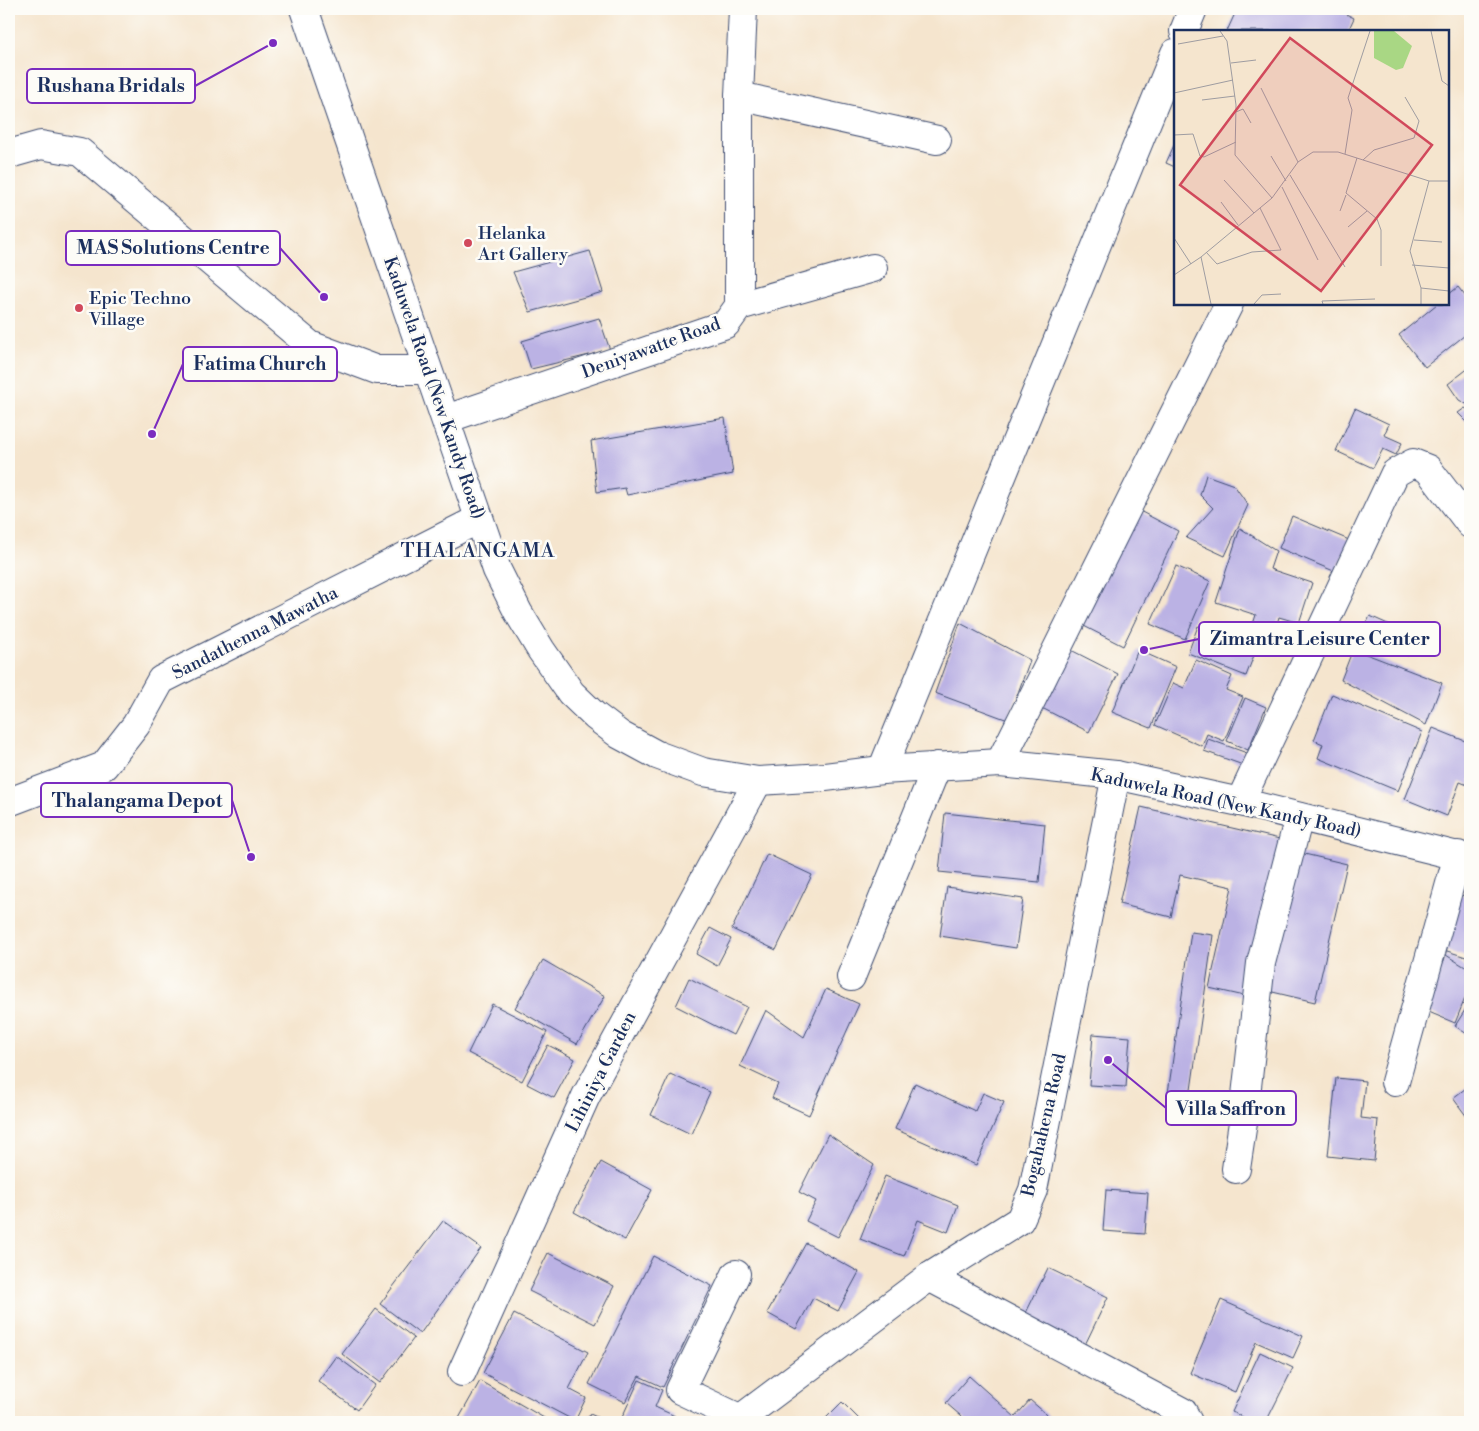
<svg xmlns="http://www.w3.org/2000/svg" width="1479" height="1431" viewBox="0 0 1479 1431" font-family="'Libre Bodoni',serif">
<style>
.building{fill:#bbb2e4}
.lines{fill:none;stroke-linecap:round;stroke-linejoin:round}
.minor-casing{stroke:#3c4a6f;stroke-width:30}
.major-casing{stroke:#3c4a6f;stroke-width:30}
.minor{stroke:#fff;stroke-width:28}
.major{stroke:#fff;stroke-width:28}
.poi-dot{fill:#d1495b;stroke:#fdfcf7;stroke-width:2}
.labels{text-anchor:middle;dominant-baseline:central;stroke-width:5;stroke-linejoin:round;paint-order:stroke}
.poi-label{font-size:18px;fill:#1b2f5e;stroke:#fdfcf7;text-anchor:start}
.street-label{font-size:18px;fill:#1b2f5e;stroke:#fdfcf7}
.quarter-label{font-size:20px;letter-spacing:1px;fill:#1b2f5e;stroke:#fdfcf7}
.inset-road{fill:none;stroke:#9e9ca1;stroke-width:1}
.view{fill:#d1495b;fill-opacity:0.15;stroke:#d1495b;stroke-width:2.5}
.inset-edge{fill:none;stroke:#1b2f5e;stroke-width:2.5}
.leader{fill:none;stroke:#7b2cbf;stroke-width:2}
.callout-dot{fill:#7b2cbf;stroke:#fdfcf7;stroke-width:2}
.callout{fill:#fdfcf7;stroke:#7b2cbf;stroke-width:2}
.callout-label{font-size:19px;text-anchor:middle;font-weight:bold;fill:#1b2f5e}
</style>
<rect width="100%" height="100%" fill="#fdfcf7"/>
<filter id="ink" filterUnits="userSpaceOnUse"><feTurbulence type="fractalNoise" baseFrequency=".02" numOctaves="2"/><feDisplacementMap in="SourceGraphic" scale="10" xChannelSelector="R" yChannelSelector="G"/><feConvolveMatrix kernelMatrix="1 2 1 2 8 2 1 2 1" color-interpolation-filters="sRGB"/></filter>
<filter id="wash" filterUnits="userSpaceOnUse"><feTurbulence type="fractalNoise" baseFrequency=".0096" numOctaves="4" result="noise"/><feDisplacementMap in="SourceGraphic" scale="20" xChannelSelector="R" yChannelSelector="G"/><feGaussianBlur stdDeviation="1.12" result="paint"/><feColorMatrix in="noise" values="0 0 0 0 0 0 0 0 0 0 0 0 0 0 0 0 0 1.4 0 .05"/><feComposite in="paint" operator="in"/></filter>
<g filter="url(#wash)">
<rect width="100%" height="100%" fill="#f5e5ce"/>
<g id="blocks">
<g class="building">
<polygon points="1237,9 1336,9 1354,18 1348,31 1227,31"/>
<polygon points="1175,143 1175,167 1166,163"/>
<polygon points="590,251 603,292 530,312 513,272"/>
<polygon points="1458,287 1470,302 1470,331 1425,367 1399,335 1437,304 1448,304 1448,295"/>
<polygon points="599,318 610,350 531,369 522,341"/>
<polygon points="1470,367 1470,406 1459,400 1448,384"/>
<polygon points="1355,408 1389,424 1384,435 1402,443 1396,455 1383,449 1373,468 1336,451"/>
<polygon points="1465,408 1470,411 1470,425 1458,413"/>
<polygon points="725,418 733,474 627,495 625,488 597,492 591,441"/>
<polygon points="1206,475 1234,485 1248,505 1225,556 1186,538 1213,508 1200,495"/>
<polygon points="1136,509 1178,531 1123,646 1080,624"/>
<polygon points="1292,516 1349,540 1336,572 1279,548"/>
<polygon points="1240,528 1276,551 1270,569 1312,583 1299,623 1279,617 1274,634 1252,627 1256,615 1216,602"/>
<polygon points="1176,566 1210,581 1185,639 1150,624"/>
<polygon points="1370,616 1417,637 1408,656 1361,635"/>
<polygon points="960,623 1030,660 1008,720 935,693"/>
<polygon points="1198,626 1256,650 1246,676 1188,653"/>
<polygon points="1067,648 1118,674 1089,732 1038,706"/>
<polygon points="1353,649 1442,683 1426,725 1341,680"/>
<polygon points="1138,650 1176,667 1151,728 1112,712"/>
<polygon points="1196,660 1232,676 1226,690 1243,697 1224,741 1207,734 1202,746 1155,725 1173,683 1184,688"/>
<polygon points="1332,694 1422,732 1398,791 1318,758 1323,744 1314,740"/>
<polygon points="1245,698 1266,707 1248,750 1227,741"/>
<polygon points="1433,728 1470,743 1470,786 1460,782 1447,816 1405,799"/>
<polygon points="1208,739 1247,753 1243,765 1204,751"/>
<polygon points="1141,807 1284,840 1249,997 1209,988 1232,887 1180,875 1171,917 1119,904"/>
<polygon points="945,813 1045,824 1039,882 939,872"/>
<polygon points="1296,852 1347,864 1315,1002 1264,990"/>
<polygon points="767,854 812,875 776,950 732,929"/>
<polygon points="947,887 1023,899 1016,948 940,936"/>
<polygon points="1461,895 1470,898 1469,958 1444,950"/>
<polygon points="710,928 731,939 717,966 696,954"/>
<polygon points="1191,932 1213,935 1190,1097 1168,1093"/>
<polygon points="1446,955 1470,970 1470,986 1455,1023 1424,1010"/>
<polygon points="543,960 605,996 577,1044 515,1008"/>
<polygon points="689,978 747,1007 733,1035 676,1006"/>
<polygon points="826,989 859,1004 809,1115 772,1098 778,1084 740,1066 766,1010 804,1037"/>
<polygon points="1470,1002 1470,1036 1455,1026"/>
<polygon points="492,1004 547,1032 522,1081 468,1053"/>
<polygon points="1093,1034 1130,1037 1126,1087 1089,1085"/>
<polygon points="548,1045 575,1059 554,1098 527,1084"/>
<polygon points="670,1074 710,1092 691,1134 651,1115"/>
<polygon points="1336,1078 1365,1081 1361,1118 1378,1120 1374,1161 1328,1156"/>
<polygon points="915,1083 975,1111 983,1093 1004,1102 976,1165 895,1129"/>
<polygon points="1470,1085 1470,1121 1453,1098"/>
<polygon points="828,1134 874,1165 838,1237 806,1221 816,1201 799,1192"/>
<polygon points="601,1162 652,1190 625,1240 574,1212"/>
<polygon points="885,1176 958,1205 948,1232 918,1220 904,1256 860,1239"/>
<polygon points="1106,1190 1148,1193 1145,1234 1103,1231"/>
<polygon points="443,1221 481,1248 420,1334 380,1304"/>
<polygon points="806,1243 859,1272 838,1311 813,1298 796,1329 767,1313"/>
<polygon points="548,1253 614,1286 595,1324 529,1291"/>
<polygon points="653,1256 712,1286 663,1387 639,1376 625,1402 589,1384"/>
<polygon points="1048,1268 1108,1297 1082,1351 1022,1321"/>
<polygon points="1221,1300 1303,1336 1293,1358 1256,1342 1235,1392 1190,1373"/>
<polygon points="376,1309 414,1338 380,1383 342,1354"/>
<polygon points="514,1314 588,1352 569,1389 586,1398 575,1421 483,1373"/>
<polygon points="1260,1352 1293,1368 1266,1422 1253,1422 1232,1412"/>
<polygon points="336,1356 375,1385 357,1410 318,1381"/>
<polygon points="969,1376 1015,1417 1030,1400 1053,1420 1050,1422 968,1422 946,1403"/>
<polygon points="639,1380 662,1390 655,1407 675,1416 671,1422 620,1422"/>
<polygon points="480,1381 551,1422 462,1422 458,1420"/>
<polygon points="842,1402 862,1422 822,1422"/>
<polygon points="590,1414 608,1422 586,1422"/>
</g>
</g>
</g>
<g filter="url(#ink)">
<use href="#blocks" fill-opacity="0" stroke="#3c4a6f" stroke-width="1"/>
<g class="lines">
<defs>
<g id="minor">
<polyline points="1184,31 1193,9"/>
<polyline points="739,96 937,140"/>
<polyline points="9,154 41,145 80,152 310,345 377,370 427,370"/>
<polyline points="739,306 873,268"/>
<polyline points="446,419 726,324 739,306 739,96 743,9"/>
<polyline points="1000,763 1229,304"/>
<polyline points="882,770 1175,53"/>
<polyline points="9,802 104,766 136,725 161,680 479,519"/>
<polyline points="1240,802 1395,473 1413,463 1428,469 1470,524"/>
<polyline points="851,977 937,766"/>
<polyline points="1395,1082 1458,855"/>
<polyline points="1236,1169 1243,1122 1261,963 1299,817"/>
<polyline points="736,1274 680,1390 741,1419"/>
<polyline points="929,1277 1183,1412 1188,1422"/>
<polyline points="462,1372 586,1096 758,781"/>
<polyline points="736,1422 929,1277 1020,1220 1033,1190 1116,775"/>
</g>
<polyline id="major" points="304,9 497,570 518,612 541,650 571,693 595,716 620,735 657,755 703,772 758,781 825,777 882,770 1000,763 1116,775 1240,802 1470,859"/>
</defs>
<use href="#minor" class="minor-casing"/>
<use href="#major" class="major-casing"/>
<use href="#minor" class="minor"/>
<use href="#major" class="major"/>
</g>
</g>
<g class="poi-dot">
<circle cx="468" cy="243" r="5"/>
<circle cx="79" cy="308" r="5"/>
</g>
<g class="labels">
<g class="poi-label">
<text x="478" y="233">Helanka<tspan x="478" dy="21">Art Gallery</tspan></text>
<text x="89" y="298">Epic Techno<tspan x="89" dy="21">Village</tspan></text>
</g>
<g class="street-label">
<text transform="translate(651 348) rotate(-20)">Deniyawatte Road</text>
<text transform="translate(434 388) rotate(71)">Kaduwela Road (New Kandy Road)</text>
<text transform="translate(255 633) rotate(-27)">Sandathenna Mawatha</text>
<text transform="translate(1226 803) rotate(12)">Kaduwela Road (New Kandy Road)</text>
<text transform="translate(601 1072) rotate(-63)">Lihiniya Garden</text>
<text transform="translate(1044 1125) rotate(-77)">Bogahahena Road</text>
</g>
<g class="quarter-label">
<text x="478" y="551">THALANGAMA</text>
</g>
</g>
<g transform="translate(1174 30)">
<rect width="275" height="275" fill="#f5e5ce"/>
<path d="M200,1H220L238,16L229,38L222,40L200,28Z" fill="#a9d784"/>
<path class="inset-road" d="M46,1L53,11L62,75L61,125L98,168M257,1L268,51L275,56M4,14L49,6M57,33L82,30M87,58L124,132M0,63L59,50M28,70L61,66M62,82L69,79L77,93M0,105L19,104L26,126L30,127L62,112M171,124L178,80L174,68L196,1M97,126L112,151M183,128L172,163L203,189L207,200V236M189,130L200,120L240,108L245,91L231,67M116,145L171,237M50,150L80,183M108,157L144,230M47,172L64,195M166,181L172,165M174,197L193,181M0,208L17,234M240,210L268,212M32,222L43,234L78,222L107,220L86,178M27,227L37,274M238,235L275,238M0,245L27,227L98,168L124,132L139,122H164L255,151H275M247,258L275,261M80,274L88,265L107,264M149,274L148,271L201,269M247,274V258L236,221L255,151"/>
<path class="view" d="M116,8L258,115L147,261L6,155Z"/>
<rect width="275" height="275" class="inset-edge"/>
</g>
<path class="leader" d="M273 43L195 86M324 297L280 248M152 434L183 364M1144 650L1199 639M251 857L232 800M1108 1060L1166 1108"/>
<g class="callout-dot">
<circle cx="273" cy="43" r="5"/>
<circle cx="324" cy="297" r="5"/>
<circle cx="152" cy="434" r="5"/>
<circle cx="1144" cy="650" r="5"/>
<circle cx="251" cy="857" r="5"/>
<circle cx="1108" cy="1060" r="5"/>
</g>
<g class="callout">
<rect x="27" y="69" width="168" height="34" rx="5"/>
<rect x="66" y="231" width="214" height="34" rx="5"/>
<rect x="183" y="347" width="154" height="34" rx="5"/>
<rect x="1199" y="622" width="241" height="34" rx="5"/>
<rect x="41" y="783" width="191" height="34" rx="5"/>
<rect x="1166" y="1091" width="130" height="34" rx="5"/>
</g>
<g class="callout-label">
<text x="111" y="92">Rushana Bridals</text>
<text x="173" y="254">MAS Solutions Centre</text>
<text x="260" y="370">Fatima Church</text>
<text x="1320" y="645">Zimantra Leisure Center</text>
<text x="137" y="807">Thalangama Depot</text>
<text x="1231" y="1115">Villa Saffron</text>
</g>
<rect width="1479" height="1431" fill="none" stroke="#fdfcf7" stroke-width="30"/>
</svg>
